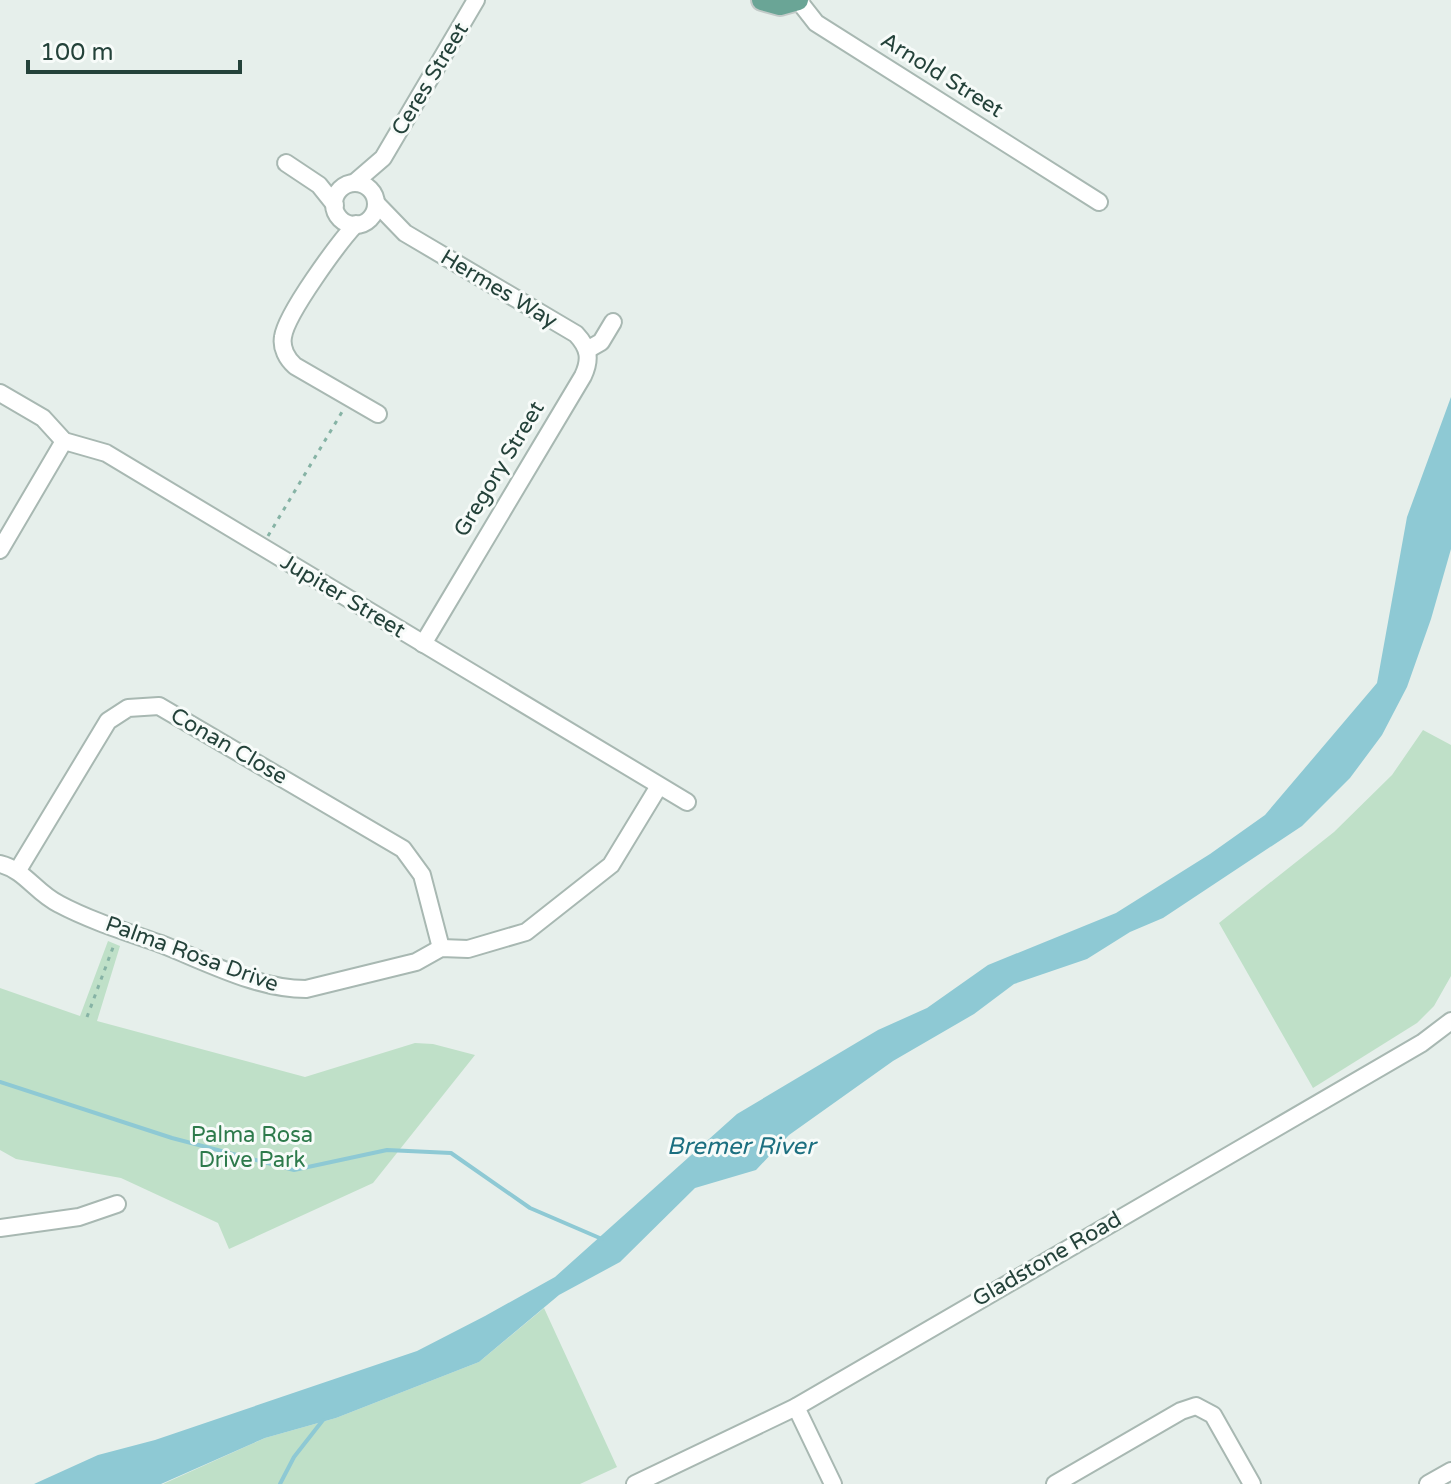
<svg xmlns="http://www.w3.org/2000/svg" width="1451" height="1484" viewBox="0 0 1451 1484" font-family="'Varela Round',sans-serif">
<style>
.green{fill:#bfe0c8}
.water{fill:#8ec9d4}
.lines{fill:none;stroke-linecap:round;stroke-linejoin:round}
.stream{stroke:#8ec9d4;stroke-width:4}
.minor-casing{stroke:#a8b8b2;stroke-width:20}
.major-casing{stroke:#c2cac8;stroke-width:24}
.path{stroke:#86b3a5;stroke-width:3;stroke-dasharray:4 6;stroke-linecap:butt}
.minor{stroke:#fff;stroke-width:16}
.major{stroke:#6aa596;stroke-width:20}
.labels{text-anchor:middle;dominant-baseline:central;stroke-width:6;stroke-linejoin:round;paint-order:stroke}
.street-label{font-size:22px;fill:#24423a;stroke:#f7fbf9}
.park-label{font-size:22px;fill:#2d7a4b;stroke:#f7fbf9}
.water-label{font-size:24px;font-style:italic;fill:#1c6f80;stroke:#f7fbf9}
</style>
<rect width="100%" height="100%" fill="#e6efeb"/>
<g class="green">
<polygon points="1423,730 1451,745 1451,976 1434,1006 1417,1023 1313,1088 1219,923 1334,832 1392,775"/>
<polygon points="108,941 120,946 97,1021 305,1077 415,1043 433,1044 475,1055 373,1183 229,1249 218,1223 121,1178 16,1159 0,1150 0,988 80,1016"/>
<polygon points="544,1308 617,1467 580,1484 163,1484 265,1438 336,1418 479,1362"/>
</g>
<polygon class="water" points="1451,397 1451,549 1431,619 1407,687 1382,735 1350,778 1302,826 1163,918 1130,932 1087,959 1014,984 974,1014 893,1061 789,1135 756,1170 695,1188 620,1262 559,1295 479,1362 336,1418 265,1438 161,1484 34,1484 98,1455 155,1440 417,1351 485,1316 555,1277 737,1114 878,1030 927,1008 988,965 1116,913 1210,854 1265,815 1377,683 1407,517"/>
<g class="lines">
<g class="stream">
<polyline points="0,1082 172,1138 294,1170 387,1150 451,1153 530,1208 602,1239"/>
<polyline points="280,1484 294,1457 323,1420"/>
</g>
<defs>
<g id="minor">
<polyline points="798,0 816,23 1099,202"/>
<polyline points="286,163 319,185 335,205"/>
<polyline points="354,183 383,158 476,0"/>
<circle cx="355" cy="204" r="21"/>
<path d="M376,203L405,233L576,334C589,348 591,359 583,376L423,644"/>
<path d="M356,224C339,242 286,314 283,337C281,348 287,359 295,366L378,414"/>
<polyline points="587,350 601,342 613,322"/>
<polyline points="0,393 43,418 64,441 106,453 687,802"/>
<polyline points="0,550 64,441"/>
<path d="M0,864C25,870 36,893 59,904C91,921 127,932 161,944C207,962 257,989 306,989L416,962L441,948L468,949L526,932L611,865L659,786"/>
<polyline points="18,870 108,721 128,708 159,706 403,849 422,875 441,948"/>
<polyline points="0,1228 79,1217 117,1204"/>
<polyline points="796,1407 833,1484"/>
<polyline points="635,1484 796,1407 1422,1043 1451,1021"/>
<polyline points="1055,1484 1181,1411 1196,1406 1213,1415 1252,1484"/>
<polyline points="1428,1484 1451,1471"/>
</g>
<polyline id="major" points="762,0 780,5 798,0"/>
</defs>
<use href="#minor" class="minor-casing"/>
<use href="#major" class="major-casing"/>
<g class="path">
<polyline points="268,536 342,412"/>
<polyline points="87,1017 115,942"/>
</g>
<use href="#minor" class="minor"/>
<use href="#major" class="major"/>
</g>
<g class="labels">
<g class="street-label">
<text transform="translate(942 75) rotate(32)">Arnold Street</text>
<text transform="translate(430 79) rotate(-59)">Ceres Street</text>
<text transform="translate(499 289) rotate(31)">Hermes Way</text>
<text transform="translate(499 469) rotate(-59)">Gregory Street</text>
<text transform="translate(343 596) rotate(31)">Jupiter Street</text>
<text transform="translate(229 746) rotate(30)">Conan Close</text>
<text transform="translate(192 954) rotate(20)">Palma Rosa Drive</text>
<text transform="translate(1047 1259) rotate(-30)">Gladstone Road</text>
</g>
<g class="park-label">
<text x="252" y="1135">Palma Rosa<tspan x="252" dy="25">Drive Park</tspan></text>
</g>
<g class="water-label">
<text x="741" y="1146">Bremer River</text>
</g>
</g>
<path d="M28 60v12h212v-12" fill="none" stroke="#24423a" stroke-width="4"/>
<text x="40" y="60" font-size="24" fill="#24423a" stroke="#f7fbf9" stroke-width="6" paint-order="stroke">100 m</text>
</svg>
